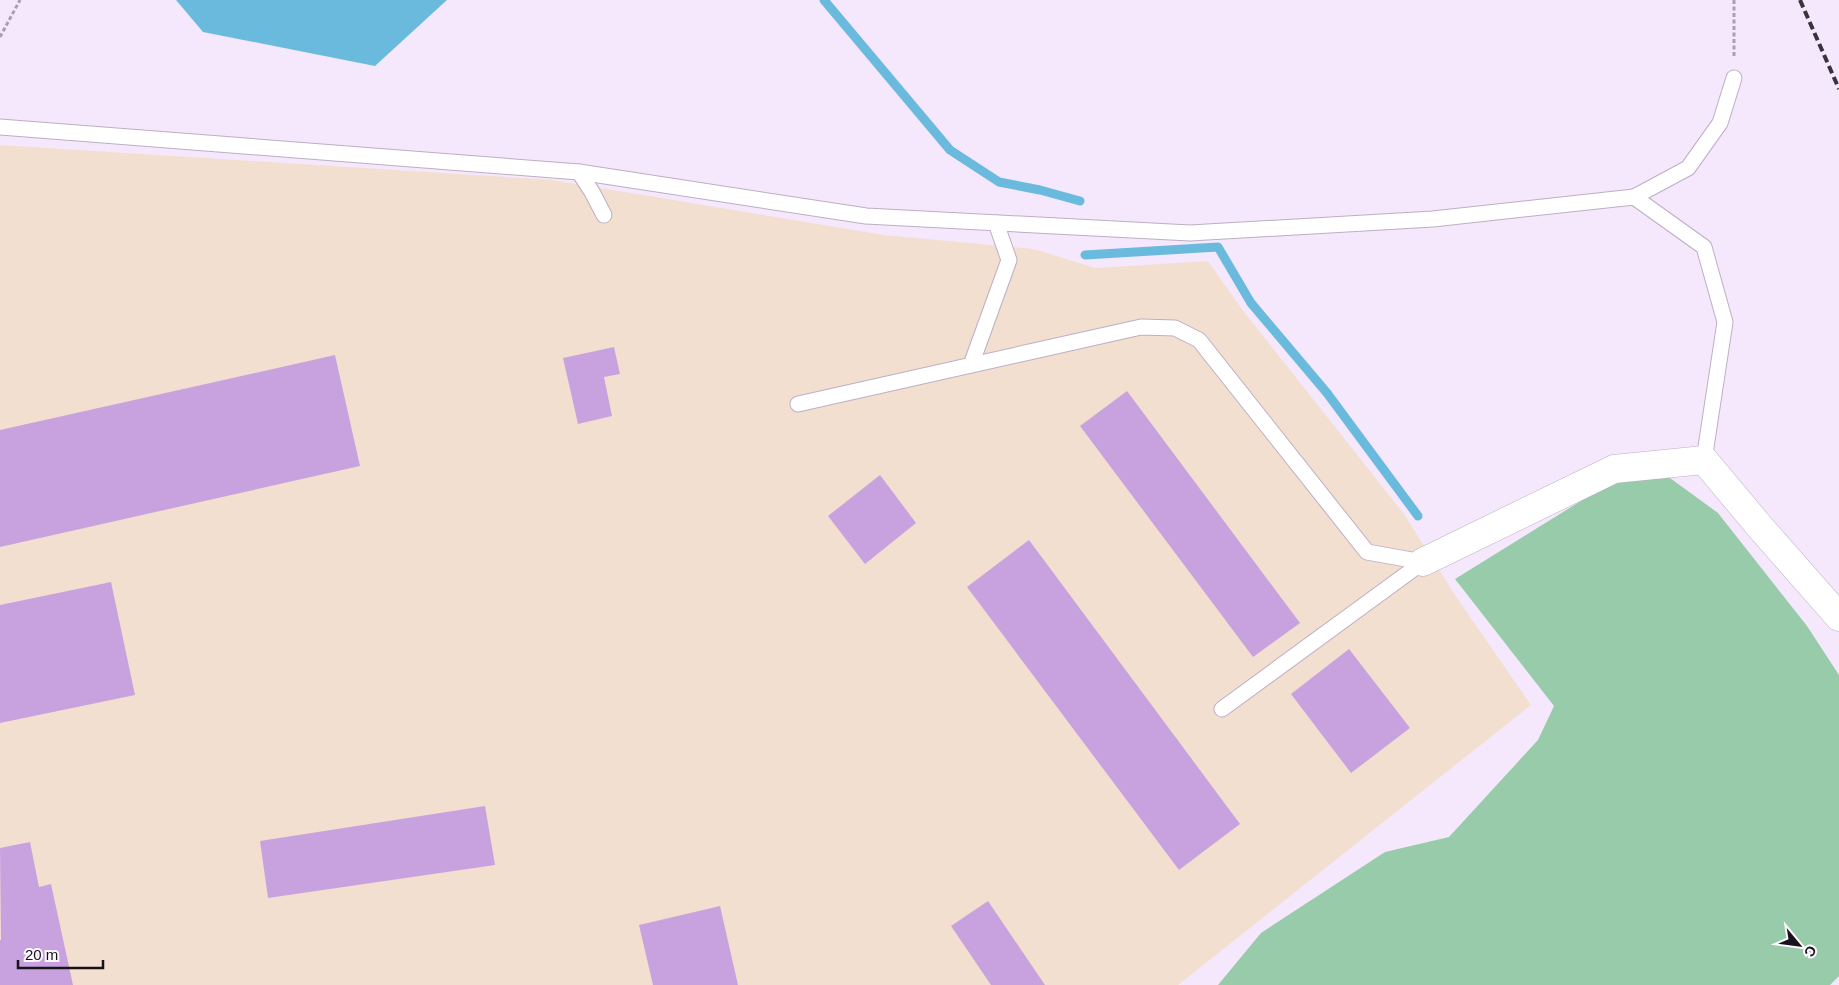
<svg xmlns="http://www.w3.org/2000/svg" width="1839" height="985" viewBox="0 0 1839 985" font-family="Arial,sans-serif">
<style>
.industrial{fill:#f3dfd0}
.green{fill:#97cba9}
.water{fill:#6abadd}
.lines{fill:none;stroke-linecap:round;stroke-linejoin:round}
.stream{stroke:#6abadd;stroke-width:9}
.building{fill:#c8a2df}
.lane-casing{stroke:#bcafc3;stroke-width:17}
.street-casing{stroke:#bcafc3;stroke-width:29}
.path{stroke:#a99faf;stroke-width:3;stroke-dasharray:4 2.5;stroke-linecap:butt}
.lane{stroke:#fff;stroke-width:15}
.street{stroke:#fff;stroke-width:28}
.rail{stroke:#39333d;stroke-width:4;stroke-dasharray:8 4;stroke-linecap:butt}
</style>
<rect width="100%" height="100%" fill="#f5e8fd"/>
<polygon class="industrial" points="0,145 552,180 884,235 1034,249 1095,268 1208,261 1244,312 1404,514 1455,595 1531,705 1178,985 0,985"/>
<polygon class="green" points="1618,478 1670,478 1718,513 1807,626 1839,675 1839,976 1830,985 1218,985 1261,933 1385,852 1449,837 1538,740 1554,706 1455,579"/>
<polygon class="water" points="176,0 447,0 375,66 203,32"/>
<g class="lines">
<g class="stream">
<polyline points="824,0 950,150 999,182 1040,190 1080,201"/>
<polyline points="1085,255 1218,247 1251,303 1327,393 1418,516"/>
</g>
</g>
<g class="building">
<polygon points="614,347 620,374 604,377 612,416 578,424 563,358"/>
<polygon points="335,355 360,466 0,547 0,430"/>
<polygon points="1127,391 1300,623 1253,657 1080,426"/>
<polygon points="880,475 916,523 865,564 828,516"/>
<polygon points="1029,540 1240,824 1179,870 967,587"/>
<polygon points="111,582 135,695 0,723 0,605"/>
<polygon points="1349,649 1410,728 1351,773 1291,694"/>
<polygon points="485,806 495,865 268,898 260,841"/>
<polygon points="30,842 39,887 51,884 73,985 0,985 0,940 1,940 0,848"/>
<polygon points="988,901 1045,985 991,985 951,926"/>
<polygon points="720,906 738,985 653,985 639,925"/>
</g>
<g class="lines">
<defs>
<g id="lane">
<polyline points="0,127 579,172 866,216 1190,233 1433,219 1634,197 1704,247 1725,322 1704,460"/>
<polyline points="579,172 592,192 604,215"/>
<polyline points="1634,197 1688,168 1720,123 1734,78"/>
<polyline points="971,365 1009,260 996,223"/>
<polyline points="798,404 1141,327 1175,328 1199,340 1367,552 1423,562"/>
<polyline points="1222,709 1423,562"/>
</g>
<polyline id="street" points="1423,562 1614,469 1704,460 1760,527 1839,617"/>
</defs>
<use href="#lane" class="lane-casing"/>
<use href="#street" class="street-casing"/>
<g class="path">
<polyline points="1734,0 1734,57"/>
<polyline points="0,37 20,0"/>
</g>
<use href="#lane" class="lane"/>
<use href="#street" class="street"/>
<polyline class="rail" points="1800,0 1839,89"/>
</g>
<g transform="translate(1799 945) rotate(119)" stroke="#fcf9fe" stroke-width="4" paint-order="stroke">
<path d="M0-4L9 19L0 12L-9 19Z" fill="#18131b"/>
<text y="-8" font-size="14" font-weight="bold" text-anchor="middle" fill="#18131b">С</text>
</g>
<path d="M18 960v8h85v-8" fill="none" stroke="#18131b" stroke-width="2.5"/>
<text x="25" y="960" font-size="15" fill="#18131b" stroke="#fcf9fe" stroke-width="4" paint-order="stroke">20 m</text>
</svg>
